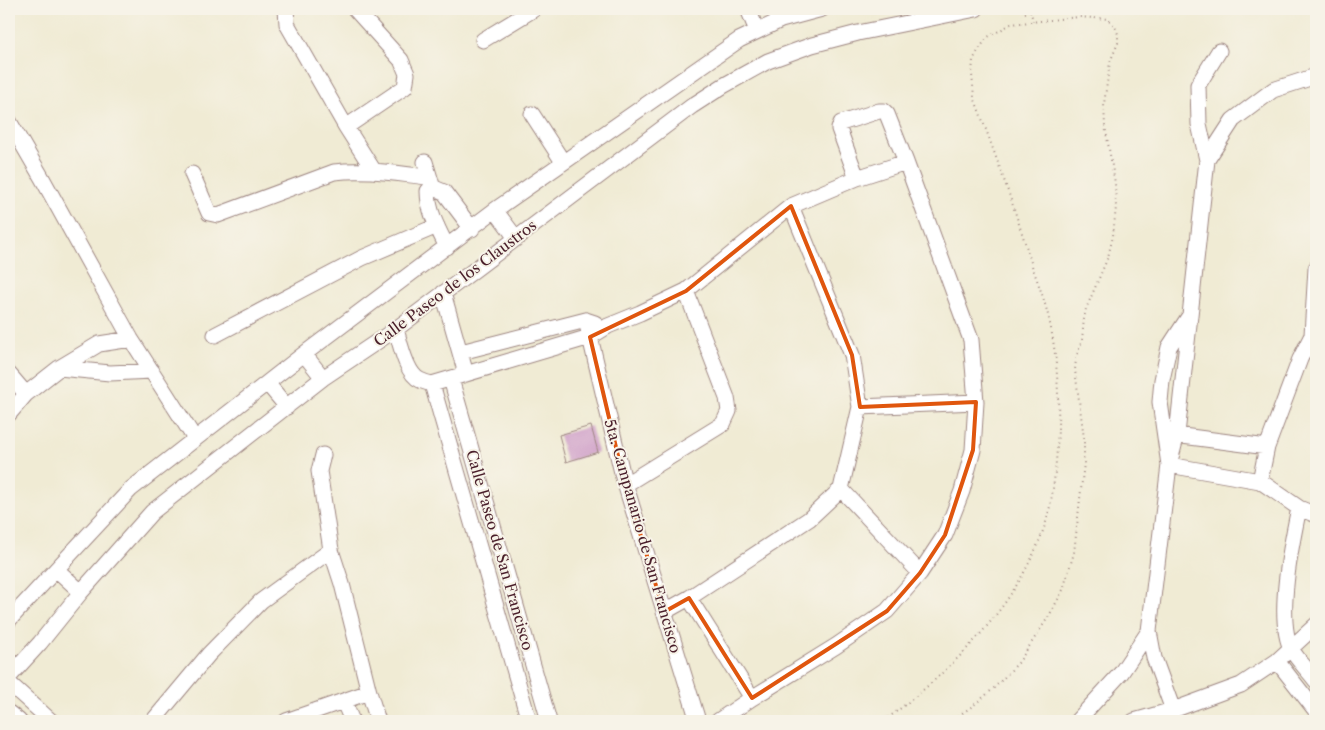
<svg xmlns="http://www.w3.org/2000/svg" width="1325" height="730" font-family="'Libre Caslon Text',serif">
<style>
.building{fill:#cf9fc8}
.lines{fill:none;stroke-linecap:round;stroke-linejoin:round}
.minor-casing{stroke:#9d8580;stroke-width:17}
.path{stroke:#9d8580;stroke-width:2;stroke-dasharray:1 4;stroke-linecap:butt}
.minor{stroke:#fff;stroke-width:15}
.marked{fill:none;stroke:#e0560e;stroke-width:4;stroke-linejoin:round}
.labels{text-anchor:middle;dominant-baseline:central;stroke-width:4;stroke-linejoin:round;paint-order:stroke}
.street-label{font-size:15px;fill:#4a1f2b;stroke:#f7f3e8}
</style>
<rect width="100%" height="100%" fill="#f7f3e8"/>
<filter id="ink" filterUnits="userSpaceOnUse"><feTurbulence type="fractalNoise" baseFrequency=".02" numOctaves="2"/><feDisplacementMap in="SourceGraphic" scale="10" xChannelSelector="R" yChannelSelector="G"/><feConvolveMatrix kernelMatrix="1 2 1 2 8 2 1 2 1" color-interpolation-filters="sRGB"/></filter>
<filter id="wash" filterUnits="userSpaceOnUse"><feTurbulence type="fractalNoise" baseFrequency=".0096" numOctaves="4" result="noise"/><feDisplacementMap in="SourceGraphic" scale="20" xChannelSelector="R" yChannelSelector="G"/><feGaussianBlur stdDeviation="1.12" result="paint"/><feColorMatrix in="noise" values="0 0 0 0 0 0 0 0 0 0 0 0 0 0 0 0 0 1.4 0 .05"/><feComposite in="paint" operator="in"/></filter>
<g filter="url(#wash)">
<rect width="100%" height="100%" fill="#f0ebd4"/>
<g id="blocks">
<path class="building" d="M591 426 598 452 566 462 559 435Z"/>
</g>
</g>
<g filter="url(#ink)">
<use href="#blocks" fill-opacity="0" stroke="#9d8580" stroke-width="1"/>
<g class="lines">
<defs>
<path id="minor" d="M286 9 287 24 346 127 374 171
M748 9 757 31
M483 40 534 9
M532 114 563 162
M9 121 42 178 131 339 195 439
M346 127 405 87 407 74 401 60 355 9
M1207 160 1233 120 1273 90 1316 76
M425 162 432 185
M192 174 209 213 218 215 334 172C366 168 398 174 429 177
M432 187 428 191C428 211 438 229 447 247
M432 187 444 192 472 229
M495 210 516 238
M443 293 466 374
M1188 318 1169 347 1162 380 1160 402 1169 465 1260 481
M586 320 623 477 698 721
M396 329C400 343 406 374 420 380 424 382 428 383 432 384L590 337 608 326 640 313 686 291 791 206 857 178 906 162
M1316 331 1312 335 1300 359 1267 447 1260 481 1299 508C1292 541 1275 620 1292 650 1298 661 1309 671 1316 681
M215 335 362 258 437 226
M1312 335 1316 268
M461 352 586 320 595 323
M304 354 323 378
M59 368 110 373 152 371
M9 374 26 394
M451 379 549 721
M267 383 287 407
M432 384 529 721
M860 407 976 402
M9 414 26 394 59 368 99 344 131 339
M1167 434 1267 447
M323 455 319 471 331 550 342 584 369 692 378 721
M626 484 723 424 729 411 727 398 686 291
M841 489 920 573
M1299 508 1316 515
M57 570 81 592
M689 598 752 698
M664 612 689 598 809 519 841 489 860 407 852 355 791 206
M9 620 131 489 304 354 495 210 739 40 781 20 822 9
M1149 631 1154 658 1173 710
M1277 661 1316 711
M9 677 40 643 81 592 152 512 323 378 396 329 692 106 723 86 768 61 812 45 858 33 976 9
M9 683 51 721
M344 702 352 721
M9 713 19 721
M153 721 209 654 261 601 331 550
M286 721 369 692
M718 721 752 698 836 646 887 611 920 573 945 535 962 491 973 450 976 402 971 340 906 162 887 114 884 111H879L841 123 839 129 857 178
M1077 721 1121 673 1149 631 1169 465 1177 434 1207 160 1199 124 1198 85 1219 51
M1134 721 1173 710 1241 685 1277 661 1316 625"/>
</defs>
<use href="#minor" class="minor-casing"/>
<path class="path" d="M1023 9 1024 13 1031 12 1033 22
M884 721C952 670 1019 606 1046 522 1054 497 1057 455 1058 428 1059 392 1057 355 1049 319 1045 302 1039 285 1033 269 1016 211 995 154 974 97L972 74 973 60 979 49 988 37 1011 24 1079 17 1108 19 1115 26 1118 34V43L1110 62 1104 104 1105 126 1115 183 1116 207 1113 236 1108 257 1086 309 1084 318 1082 340 1076 358 1075 370 1084 438V463L1074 553 1063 590 1049 616 1019 662 993 689 974 705 951 721"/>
<use href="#minor" class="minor"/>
</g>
</g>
<path class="marked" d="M791 206 852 355 860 407 976 402 973 450 945 535 920 573 887 611 752 698 689 598 664 612 623 477 590 337 686 291Z"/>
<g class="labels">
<g class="street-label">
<text transform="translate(455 283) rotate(-37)">Calle Paseo de los Claustros</text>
<text transform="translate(643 536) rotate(74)">5ta. Campanario de San Francisco</text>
<text transform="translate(500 550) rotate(74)">Calle Paseo de San Francisco</text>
</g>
</g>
<rect width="1325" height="730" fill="none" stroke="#f7f3e8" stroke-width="30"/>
</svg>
